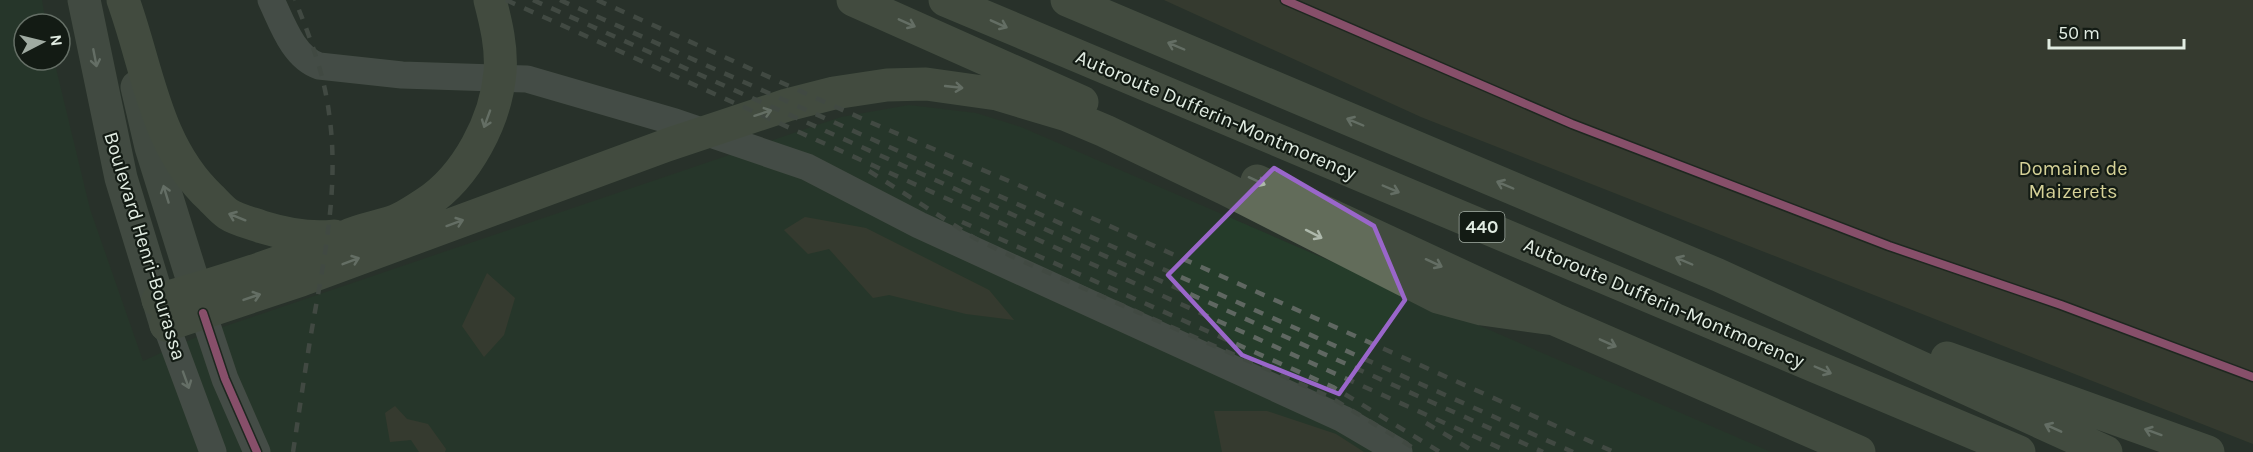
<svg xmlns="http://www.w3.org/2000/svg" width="2253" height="452" font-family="Karla,sans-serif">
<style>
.built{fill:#253c2a}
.green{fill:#464635}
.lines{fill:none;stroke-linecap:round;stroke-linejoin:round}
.minor{stroke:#676e68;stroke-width:27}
.major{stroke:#60695d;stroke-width:33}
.highway{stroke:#626c5a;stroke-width:33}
.rail{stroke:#5f6761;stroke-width:4.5;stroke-dasharray:10 10;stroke-linecap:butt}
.cycleway-casing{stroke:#131b14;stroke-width:11}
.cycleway{stroke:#fb73b8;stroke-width:8}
.oneway{stroke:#aeb9ac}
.oneway2{stroke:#adb8ad}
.oneway3{stroke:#b0bab1}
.marked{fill:none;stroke:#9a66ca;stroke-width:4.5;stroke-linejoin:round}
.labels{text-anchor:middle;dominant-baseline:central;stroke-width:4.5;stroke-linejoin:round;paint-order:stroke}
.shield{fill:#131b14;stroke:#a3ada4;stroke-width:1.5}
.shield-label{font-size:18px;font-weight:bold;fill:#e1ece2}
.street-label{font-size:20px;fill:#e1ece2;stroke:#131b14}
.park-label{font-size:20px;fill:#d5d197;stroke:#131b14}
</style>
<rect width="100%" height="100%" fill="#28322a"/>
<path class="built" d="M0 0H42L46 24H24V60H54L90 209 143 361 208 332 841 117 909 105 976 113 1021 127 1771 452H0Z"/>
<path class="green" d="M1164 0H2253V444L1421 117Z
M805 217 866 228 989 290 1014 320 966 314 889 295 873 298 829 249 808 254 784 230Z
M487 273 515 298 504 335 484 357 462 326Z
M395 406 407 419 428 424 446 449 445 452H419L411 440 390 442 385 413Z
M1214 411H1267L1336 434 1364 452H1222Z"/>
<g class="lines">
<path class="minor" d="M271 0C282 23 293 57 319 66L402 75 527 79 675 122 807 167 919 225 1343 419 1399 452
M203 313 225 379 257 452
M166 325 213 452"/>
<path class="major" d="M84 0 121 178 166 325
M137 87 151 147 203 313"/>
<path class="highway" d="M123 0C148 69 155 146 211 198 216 203 222 210 228 214 237 220 251 223 262 227 285 234 310 239 334 236
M853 0 1082 102
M945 0 2019 452
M1067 0 1718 275 2106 452
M1257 181 1554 319 1859 452
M158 300C222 282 286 262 347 236 362 229 379 227 395 221 405 217 417 209 426 203 467 176 496 120 500 72 502 48 496 23 490 0
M166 325 301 280 667 145 787 105 834 93 887 85 926 84 997 94 1067 115 1105 131 1224 188 1438 297 1482 309 1554 319
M1947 358 2208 452"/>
<path class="rail" d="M506 0 1509 452
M533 0 1543 452
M560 0 1573 452
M597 0 865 120 1016 184 1614 452
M869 171 976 239 1015 258 1330 397 1420 452
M962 222 1333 387 1440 452
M1426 423 1475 452
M293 452C300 407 306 362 314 317 326 250 339 182 329 113 324 74 310 37 295 0"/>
<defs>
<path id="cycleway" d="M1285 0 1572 124 1889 246 2061 305 2253 377
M203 313 225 379 257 452"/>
</defs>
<use href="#cycleway" class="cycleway-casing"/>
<use href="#cycleway" class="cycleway"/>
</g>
<defs><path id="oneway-shaft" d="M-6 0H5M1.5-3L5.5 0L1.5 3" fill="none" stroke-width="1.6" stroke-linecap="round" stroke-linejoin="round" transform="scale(1.5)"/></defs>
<g class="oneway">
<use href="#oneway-shaft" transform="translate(907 23) rotate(24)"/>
<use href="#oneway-shaft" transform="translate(999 24) rotate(24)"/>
<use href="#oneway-shaft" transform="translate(1176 46) rotate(-157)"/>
<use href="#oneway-shaft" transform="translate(954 87) rotate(6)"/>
<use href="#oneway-shaft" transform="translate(763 113) rotate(-18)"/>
<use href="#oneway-shaft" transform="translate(487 119) rotate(110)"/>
<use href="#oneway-shaft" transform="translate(1355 122) rotate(-157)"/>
<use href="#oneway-shaft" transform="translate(1257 181) rotate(25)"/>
<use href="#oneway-shaft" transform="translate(1505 185) rotate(-157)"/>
<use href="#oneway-shaft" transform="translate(1391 189) rotate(23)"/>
<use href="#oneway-shaft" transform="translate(237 217) rotate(-158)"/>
<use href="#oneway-shaft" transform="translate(455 223) rotate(-20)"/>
<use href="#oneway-shaft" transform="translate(1314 234) rotate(27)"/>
<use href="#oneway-shaft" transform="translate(351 261) rotate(-21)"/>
<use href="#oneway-shaft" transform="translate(1684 261) rotate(-157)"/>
<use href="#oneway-shaft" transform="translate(1434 263) rotate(25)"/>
<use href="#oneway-shaft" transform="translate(252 297) rotate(-19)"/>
<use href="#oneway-shaft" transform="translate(1608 343) rotate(24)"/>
<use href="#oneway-shaft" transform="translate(1823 370) rotate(23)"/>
<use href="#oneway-shaft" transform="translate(2053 428) rotate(-156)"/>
<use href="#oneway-shaft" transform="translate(2153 432) rotate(-160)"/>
</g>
<g class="oneway2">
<use href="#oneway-shaft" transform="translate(95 58) rotate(79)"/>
<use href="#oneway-shaft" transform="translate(166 194) rotate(-107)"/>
</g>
<use class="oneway3" href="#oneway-shaft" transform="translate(186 380) rotate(70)"/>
<path d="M0 0H2253V452H0ZM1274 168 1374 226 1405 300 1339 394 1242 355 1168 275Z" fill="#28322a" fill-opacity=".55" fill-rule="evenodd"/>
<path class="marked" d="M1274 168 1374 226 1405 300 1339 394 1242 355 1168 275Z"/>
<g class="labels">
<rect class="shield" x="1459.5" y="212" width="45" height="30" rx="4.5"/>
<g class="shield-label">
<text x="1482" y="227">440</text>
</g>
<g class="street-label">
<text transform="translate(1216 115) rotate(23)">Autoroute Dufferin-Montmorency</text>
<text transform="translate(145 246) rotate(73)">Boulevard Henri-Bourassa</text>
<text transform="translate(1664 303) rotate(23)">Autoroute Dufferin-Montmorency</text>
</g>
<g class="park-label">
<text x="2073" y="168">Domaine de<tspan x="2073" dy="23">Maizerets</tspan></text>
</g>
</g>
<g transform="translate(42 42) rotate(83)"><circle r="28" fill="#131b14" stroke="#656f66" stroke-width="1.5"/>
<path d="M0-4.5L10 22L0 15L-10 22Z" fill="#a0aba2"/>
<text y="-9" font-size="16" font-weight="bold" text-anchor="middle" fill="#e1ece2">N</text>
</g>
<path d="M2049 39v9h135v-9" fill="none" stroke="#e1ece2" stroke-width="3"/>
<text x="2058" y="39" font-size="18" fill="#e1ece2" stroke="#131b14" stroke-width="4.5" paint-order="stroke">50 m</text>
</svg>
